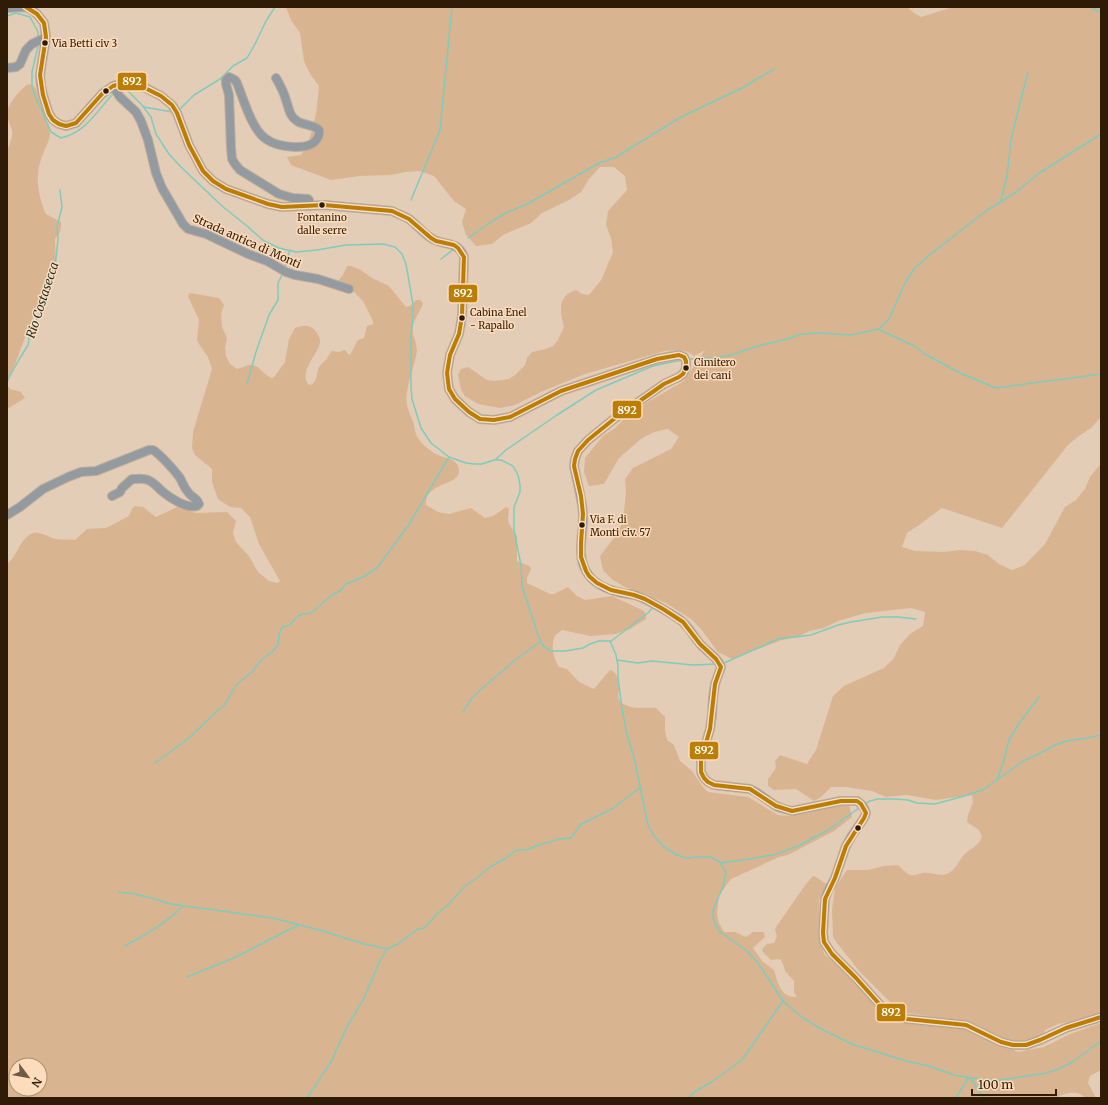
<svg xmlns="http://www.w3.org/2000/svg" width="1108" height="1105" font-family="Merriweather,serif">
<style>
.green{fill:#d9b490;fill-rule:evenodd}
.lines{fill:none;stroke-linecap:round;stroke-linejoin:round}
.stream{stroke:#7dccbd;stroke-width:1.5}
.minor-casing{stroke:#c0ad9a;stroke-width:10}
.minor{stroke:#939ba1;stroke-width:8}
.bus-1-casing{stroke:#fddcbc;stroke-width:7}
.bus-1{stroke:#bb7d02;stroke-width:4}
.bus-dot{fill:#301c06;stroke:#fddcbc;stroke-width:1.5}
.labels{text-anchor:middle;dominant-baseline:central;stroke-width:3;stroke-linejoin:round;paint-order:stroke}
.bus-label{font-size:10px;fill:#301c06;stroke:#fddcbc;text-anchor:start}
.street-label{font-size:11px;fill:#301c06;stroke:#fddcbc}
.water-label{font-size:12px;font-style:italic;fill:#142f2c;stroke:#fddcbc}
.line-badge{stroke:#fddcbc;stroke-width:1.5}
.badge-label{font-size:11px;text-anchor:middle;font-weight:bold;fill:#fff}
</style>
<rect width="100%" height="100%" fill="#e4cdb6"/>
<path class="green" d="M286 7H907L914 13 921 17 953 7H1101V417L1091 428 1079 436 1068 445 1002 528 942 508 919 525 907 533 902 547 915 551 944 552 959 550 975 551 988 555 999 564 1012 570 1025 565 1045 544 1065 507 1076 500 1085 489 1090 477 1099 466H1101V1015L1080 1020 1058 1024 1045 1030 1042 1037 1028 1042H1021L1005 1039 964 1021 908 1013 898 1009 888 1000 860 972 837 943 833 937 832 909 835 888 847 870H868L884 866 898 865C901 868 906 873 910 875 915 876 917 874 922 873 932 871 939 878 949 873 956 869 958 862 963 856 970 848 977 848 982 837L979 830 967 822 968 815 973 802 972 795 936 800 907 795 886 797 872 791 846 787H831L821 797 814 801 796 789 774 790 768 786V779L776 768 775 761 780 755 807 764 816 750 833 696 844 686 884 668 894 658 900 645 910 634 923 626 925 612 911 608 866 613 838 621 824 628 810 631 797 637 782 640 732 659 718 652 701 629 691 619 666 603 625 587 613 580 603 570 600 556 617 534 623 521 626 492 625 479 633 468 671 449 679 437 668 429 654 432 641 439 619 458 604 484 589 486 584 472 585 458 603 436 615 428 625 418 648 402 684 381 705 350 694 356 688 352 680 350 665 351 585 374 543 391 515 405 500 408 478 404 465 396 461 390 458 375 461 369 468 367 487 380 494 381 509 379 515 375 525 365 527 358 532 352 546 349 553 346 558 340 564 327C560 311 557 296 576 290L582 294 589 295 602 279 607 266 613 253 611 238 606 225 608 211 627 190 625 176 614 167H600L589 179 581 192 569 200 542 213 531 223 503 235 492 244 476 246 466 235 462 222 466 209 454 201 434 176 420 171 405 172 391 175 360 176 331 180 291 165 287 157 301 155 309 141 316 114 319 86 310 74 304 61 300 33 291 20Z
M28 84 32 85 35 87C38 94 50 127 50 134 49 144 42 153 40 163 35 178 39 200 46 214L61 222V227L60 232 55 239 56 264 54 273 36 309 7 385 10 389 21 392 25 398 7 409V151C10 144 13 137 12 130 10 125 8 120 7 115 6 105 21 89 28 84Z
M347 266H351L359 269 372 278 389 286 406 307 410 306 416 300H420L423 303C421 311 415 317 413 325 411 334 417 342 417 351 415 366 404 390 407 405 408 410 411 416 413 422 415 426 414 430 416 434 418 441 428 449 434 453 443 459 459 457 459 471 460 486 424 482 426 505L438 512 449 514 471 508 485 518 493 516 506 507 509 509 508 520 509 524 517 536V561L529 566 531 569 527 578V583L550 594H554L568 587 577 596 585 600 612 596 644 611 646 615V619L630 629 616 634 590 636 562 630C560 632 556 634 555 636 550 646 554 659 559 667L567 669 579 682 594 689 610 670C614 671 615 673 617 676 625 689 608 700 631 707 638 709 648 707 656 708L665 717V731L667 740 674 745 680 761 692 771 702 786 708 792 748 797 778 815 790 816 843 804 849 805 852 817 834 831 788 855 779 857 731 879 719 895 718 904 717 914 719 923 724 932H735L746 937 753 932H764L765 937 753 948 763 962 774 970C778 982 780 998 797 997L794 992V981L785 971 783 964 781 960 778 959 771 960 763 952 762 949 767 944 774 943 777 936 775 930 776 927 806 884 813 876C818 877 822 882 827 884L822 893 819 900V928L820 943 825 955 854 981 887 1013 963 1027 988 1039 1018 1052 1044 1047 1070 1034 1101 1023V1070L1090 1076 1088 1083 1096 1098H1085C1079 1089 1063 1093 1056 1098H7V564C15 558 17 549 23 541 35 526 42 535 56 539 62 540 69 539 75 540L87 529 106 528 129 516 132 509 135 506 143 507 156 517 177 507 196 513 227 512 236 521 233 533 236 542 249 556 258 572 269 581 277 583 280 581 259 544 250 517 241 508 230 507 218 499 212 482V469L195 455 192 448 193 432 212 369 208 357 199 344 197 340 199 320 188 296 190 293 219 298 224 305 221 314 222 327 227 338 225 348 226 356 230 364 237 369C242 368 249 364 253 365 259 366 264 375 272 378L275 376 285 362 289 339 295 328C299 327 304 325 308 326 314 327 321 336 320 343 317 356 299 371 308 384L311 385C318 381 316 374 319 367 321 364 324 362 326 360 328 357 329 354 332 351L339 352 345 350 347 353 350 355 358 340 364 338 367 326 371 325 373 324V321L363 301 355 293 336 283 343 275ZM16 1065H40V1089H16Z"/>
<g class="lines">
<path class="stream" d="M1091 7 1101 13
M7 16 16 13 30 17 38 32V38
M38 46 32 72V87L36 98 51 132 61 138C86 132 96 112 112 95L115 93
M120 91 127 90 142 105 151 117 156 134 169 154 180 166 222 206 247 226 264 241 279 248 296 252 317 250 346 245 383 244 395 247 402 254 406 264 413 304V320L411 334V387L412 399 421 428 431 443 449 457 466 463 475 464H482L494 460H501L513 466 518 475 520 485V492L514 507V530L521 565 522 586 538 635 543 646 551 651H565L583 648 590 644 599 641H610L616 655 618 666V678L622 709 627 735 634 757 648 825 654 836 664 847 677 855 687 858 699 857H711L720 862 726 873 723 887 713 910V919L719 931 747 951 758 963 783 1001 799 1015 821 1029 852 1044 906 1061 929 1066 954 1075 978 1079 1000 1080 1046 1073 1059 1069 1074 1061 1101 1041
M144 107 172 112
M179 110 194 95 220 79 233 66 247 58 255 44 266 21 275 7
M411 200 440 130 452 7
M1001 201 1007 176 1011 140 1019 107 1028 72
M468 238 491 222 504 214 529 203 599 163 616 157 681 117 742 88 774 69
M441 259 454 249
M285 267 290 250
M880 330 914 346 925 354 960 373 996 388 1101 374
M689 359 714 358 731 355 758 346 787 339 802 334 818 333 851 335 879 329 889 319 905 283 914 269 927 257 986 211 1015 193 1038 174 1101 134
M7 381 20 358 28 345 30 332 39 316 41 305 49 289 55 268 58 239 57 227 62 207 60 190
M247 384 256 352 269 315 278 300V283L283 273
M495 460 506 450 557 415 596 390 653 366 682 360
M610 642 648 613 653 607
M617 660 638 663 652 661 693 665 717 664
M722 664 778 639 811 635 838 625 851 622 882 617H898L916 619
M463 712 472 698 487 684 514 661 537 644 541 641
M155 763 189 738 218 710 224 706 236 685 254 670 259 662 272 652 278 645 279 635 282 627 290 625 295 619 302 614 311 613 332 595 340 591 346 584 363 577 377 568 408 526 449 457
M997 780 1004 760 1009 740 1020 722 1039 697
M866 803 870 801 878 799H895L908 800 917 803 935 804 968 795 984 789 1025 760 1039 754 1055 745 1066 741 1087 738 1101 735
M720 863 750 859 777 854 800 845 828 830 859 808
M119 892 135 894 151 898 171 904 273 918 323 931 364 944 387 949
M125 946C146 934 165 924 183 906
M187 977 234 958 298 925
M970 1078 984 1098
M307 1098 331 1062 347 1027 364 998 379 963 387 949 398 944 418 929 424 928 439 912 448 905 465 886 478 877 490 867 506 858 517 850H526L536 846 559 839 571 838 581 824 612 809 641 787
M688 1098 693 1093 713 1081 742 1060 783 1001
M956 1098 968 1078"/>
<defs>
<path id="minor" d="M26 7 32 10 37 14 44 23 46 37 40 75 41 85 43 95 49 114 53 120 59 124 66 126 76 123 102 94 113 86 126 82 131 81 136 83 161 96 172 105 177 113 189 145 203 171 213 181 226 189 268 204 282 207 324 205 392 211C398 214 404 216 409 219 417 225 423 233 431 238 444 247 457 239 464 257L462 316 459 334 450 355 447 373 449 389 455 399 469 412 480 419 494 420 510 417 561 391 657 359 679 355 684 357 686 361V368L683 374 679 377 664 384 614 419 588 440 578 451 575 459 574 466C577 482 582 498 583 514 584 532 576 554 586 571 593 584 608 590 622 593 626 594 630 594 634 595 646 598 668 612 679 619 690 626 694 639 703 647 710 654 718 658 721 667L715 684 713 698 712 715 710 729 701 760V772L704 778 708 782 714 785 750 789 756 792 776 806 781 808 792 811 841 801H857L861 804 864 808 866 813 864 818 851 837 846 846 835 878 828 891 825 899 823 933 824 942 832 954 856 978 882 1007 897 1016 907 1019 966 1025 1001 1042 1013 1045H1026L1040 1040 1066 1028 1101 1017
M7 8 25 7
M7 68 16 67 20 64 26 50 32 44 46 37
M276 78C280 85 284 92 286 100 289 108 289 116 297 121 302 125 316 125 319 130 320 133 319 136 317 139 309 152 277 147 266 139 252 130 243 98 237 83L235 80 229 77 226 80V84L229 95 231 148 232 159 235 164 240 170 279 194 293 198 308 199 309 200 310 206
M113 86 120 97 136 112 141 121 148 140 156 173 162 188 183 224 188 229 206 234 248 254 267 261 286 272 295 275 318 279 349 289
M7 515 20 507 43 489 68 477 81 472 96 471 149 450H153C160 454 175 471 180 478 183 483 184 488 188 492 191 497 197 498 199 504L197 506C187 509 170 498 163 492 158 488 154 482 148 480 144 478 137 479 132 479L122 488 120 492 112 496"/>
</defs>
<use href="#minor" class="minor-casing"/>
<use href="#minor" class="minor"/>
<defs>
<path id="bus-1" d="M26 7 37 14 44 23 46 37 40 75 43 95 49 114 53 120 59 124 66 126 76 123 102 94 113 86 131 81 161 96 172 105 177 113 189 145 203 171 213 181 226 189 268 204 282 207 324 205 392 211 409 219 431 238 436 241 454 245 458 248 464 257 462 316 459 334 450 355 447 373 449 389 455 399 469 412 480 419 494 420 510 417 561 391 657 359 679 355 684 357 686 361V368L683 374 679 377 664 384 614 419 588 440 578 451 575 459 574 466 581 496 583 514 581 543V557L586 571 589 576 597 583 611 590 634 595 645 599 663 609 683 622 700 644 716 659 721 667 715 684 710 729 701 760V772L704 778 708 782 714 785 750 789 776 806 792 811 841 801H857L861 804 866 813 864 818 846 846 835 878 825 899 823 933 824 942 832 954 856 978 882 1007 897 1016 907 1019 966 1025 1001 1042 1013 1045H1026L1040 1040 1066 1028 1101 1017"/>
</defs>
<use href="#bus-1" class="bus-1-casing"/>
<use href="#bus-1" class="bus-1"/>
</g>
<g class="bus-dot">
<circle cx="45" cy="43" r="3.5"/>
<circle cx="106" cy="91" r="3.5"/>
<circle cx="322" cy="205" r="3.5"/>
<circle cx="462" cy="318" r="3.5"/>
<circle cx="686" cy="368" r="3.5"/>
<circle cx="582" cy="525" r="3.5"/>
<circle cx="858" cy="828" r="3.5"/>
</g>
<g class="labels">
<g class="bus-label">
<text x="52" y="43">Via Betti civ 3</text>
<text x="322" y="217" text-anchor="middle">Fontanino<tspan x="322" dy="13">dalle serre</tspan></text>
<text x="470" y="312">Cabina Enel<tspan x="470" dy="13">- Rapallo</tspan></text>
<text x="694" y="362">Cimitero<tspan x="694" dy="13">dei cani</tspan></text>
<text x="590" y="519">Via F. di<tspan x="590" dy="13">Monti civ. 57</tspan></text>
</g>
<g class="street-label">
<text transform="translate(247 241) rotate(24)">Strada antica di Monti</text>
</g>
<g class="water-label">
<text transform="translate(42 300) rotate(-72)">Rio Costasecca</text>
</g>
</g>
<g class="line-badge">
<rect x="117" y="72" width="30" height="19" rx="4" fill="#bb7d02"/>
<rect x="448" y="284" width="30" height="19" rx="4" fill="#bb7d02"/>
<rect x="612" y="400" width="30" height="19" rx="4" fill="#bb7d02"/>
<rect x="689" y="741" width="30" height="19" rx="4" fill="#bb7d02"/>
<rect x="876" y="1003" width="30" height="19" rx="4" fill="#bb7d02"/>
</g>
<g class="badge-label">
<text x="132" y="85">892</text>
<text x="463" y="297">892</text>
<text x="627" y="414">892</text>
<text x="704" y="754">892</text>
<text x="891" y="1016">892</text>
</g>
<rect width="1108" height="1105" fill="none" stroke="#301c06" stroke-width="16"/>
<g transform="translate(28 1077) rotate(122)"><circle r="19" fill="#fddcbc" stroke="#ab8f73"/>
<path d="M0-3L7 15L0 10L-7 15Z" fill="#6f5a44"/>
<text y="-6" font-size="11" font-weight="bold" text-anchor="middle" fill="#301c06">N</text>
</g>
<path d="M972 1089v6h84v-6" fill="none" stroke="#301c06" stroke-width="2"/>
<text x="978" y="1089" font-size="12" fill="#301c06" stroke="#fddcbc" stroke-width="3" paint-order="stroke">100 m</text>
</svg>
